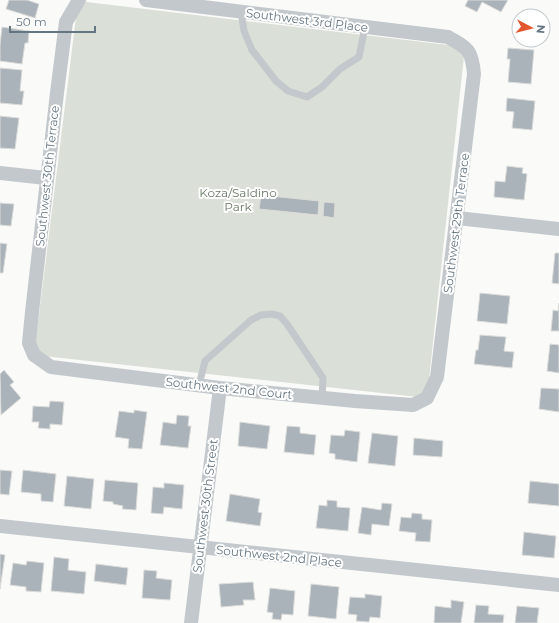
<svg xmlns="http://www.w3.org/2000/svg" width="559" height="623" font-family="Montserrat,sans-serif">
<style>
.green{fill:#dadfd7}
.building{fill:#aab3b9;stroke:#dcdcda}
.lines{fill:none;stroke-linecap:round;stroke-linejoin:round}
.service{stroke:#c3c8cc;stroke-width:7}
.minor{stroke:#c3c8cc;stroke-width:14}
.labels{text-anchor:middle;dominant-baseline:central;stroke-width:4;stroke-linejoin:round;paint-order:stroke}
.street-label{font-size:12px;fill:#657683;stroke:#fff}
.park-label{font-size:12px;fill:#687a64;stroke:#fff}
</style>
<rect width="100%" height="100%" fill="#fafaf8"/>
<path class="green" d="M78 1 465 47 427 398 34 355Z"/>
<path class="building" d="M9 0H27L39 4 35 18 6 9Z
M468 0H508L501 12 482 2 477 12 465 6Z
M2 27 29 31 28 43H25L22 64 0 61V45Z
M508 48 534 50 531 84 508 82 510 59H507Z
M0 68 22 70 20 91H24L22 105 0 103Z
M507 98 535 101 532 130 512 128 514 112 506 111Z
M0 116 19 118 15 149 0 148Z
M507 166 523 168 522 173 527 174 524 200 494 197 495 181 505 182Z
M261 195 319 201 318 215 259 209Z
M324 202 335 203 334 218 323 216Z
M0 203 14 204 11 226 0 225Z
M0 243 7 244 3 273H0Z
M555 253H559V284L552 283Z
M480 293 510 296 507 324 477 321Z
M559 303V331H551L553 310 558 311Z
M480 335 506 337 504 351 514 352 512 368 474 364 476 350H478Z
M550 344 559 345V373L547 371Z
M4 370 14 382 10 385 21 398 1 415 0 374Z
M541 388 559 389V412L539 409Z
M50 401 64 402 62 425 50 424V429L38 428 39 422H32L33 406 49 407Z
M134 410 147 412 142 449 128 448 129 439 115 437 119 411 134 413Z
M177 415 189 416 188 426H191L188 448 160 445 163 422 176 424Z
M240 422 270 426 267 449 238 446Z
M287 426 300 427V433L316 435 314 455 284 452Z
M345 430 360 432 357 462 335 459V454L329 453 331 435 344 436Z
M372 433 398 436 395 466 368 463Z
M414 438 443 441 442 457 413 455Z
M0 470 12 471 9 495 0 494Z
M23 470 56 474 53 502 41 501V494L21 492Z
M67 476 94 479 91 509 64 506Z
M105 480 138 483 136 510 122 509 123 506 113 504V502L103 501Z
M530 481 559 484V506L528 503Z
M164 483 184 485 182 509 164 507 163 514 151 513 153 487 164 488Z
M230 494 260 499 258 512 262 513 260 526 226 521Z
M327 500 337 501V507L350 508 348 531 316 528 319 505 327 506Z
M382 503 392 504 389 526 372 524 371 535 358 533 362 507 381 510Z
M412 513 422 514V519L432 520 430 542 415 541 416 533 399 531 401 517 411 518Z
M524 532 556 536 554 558 522 555Z
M0 554 5 555 0 589Z
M54 557 69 559 68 570 86 572 84 594 51 591Z
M27 561 44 563 41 592 26 591V587L10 585 13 563 26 565Z
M96 564 128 568 126 585 94 581Z
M144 570 157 571 156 578 172 580 170 600 142 598Z
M253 582 255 600H243L244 605 221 607 219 584Z
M311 584 339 587 336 619 308 616Z
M270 588 295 591 293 615 282 614 281 620 272 619 273 613 267 612Z
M365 594 382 596 380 618 370 617 369 622 356 621 357 615 348 614 350 597 365 598Z
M451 600 464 602 461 623H434L435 606 451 608Z
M476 605 489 606 488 614 504 615 503 623H474Z
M517 606 539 608 537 623H515Z"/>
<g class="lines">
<path class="service" d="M241 11 244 31 252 50 276 81 288 91 307 97 322 87 340 69 359 57 365 27
M199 385 205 361 251 320 261 315 272 314 280 316 287 324 323 378 322 398"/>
<path class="minor" d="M79 0 66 22 57 93 32 312 29 343 34 355 51 367 220 388 355 401 413 405 427 398 437 377 474 74C472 50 468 48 448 37L146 0
M0 173 46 178
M457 218 559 229
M0 526 559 585
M191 623 220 388"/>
</g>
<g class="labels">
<g class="street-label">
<text transform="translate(307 20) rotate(7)">Southwest 3rd Place</text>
<text transform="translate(47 176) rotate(-84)">Southwest 30th Terrace</text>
<text transform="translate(456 223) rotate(-83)">Southwest 29th Terrace</text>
<text transform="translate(229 388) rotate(6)">Southwest 2nd Court</text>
<text transform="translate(205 506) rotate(-83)">Southwest 30th Street</text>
<text transform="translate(279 556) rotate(6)">Southwest 2nd Place</text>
</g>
<g class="park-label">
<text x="238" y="192">Koza/Saldino<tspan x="238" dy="14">Park</tspan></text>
</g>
</g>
<g transform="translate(531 28) rotate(97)"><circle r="19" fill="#ffffff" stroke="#c1c8cd"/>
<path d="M0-3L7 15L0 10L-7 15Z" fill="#e4572e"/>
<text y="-6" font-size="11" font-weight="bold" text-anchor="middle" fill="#657683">N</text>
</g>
<path d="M10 26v6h85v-6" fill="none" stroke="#657683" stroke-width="2"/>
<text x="16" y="26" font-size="12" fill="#657683" stroke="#ffffff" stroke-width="3" paint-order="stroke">50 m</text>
</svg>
